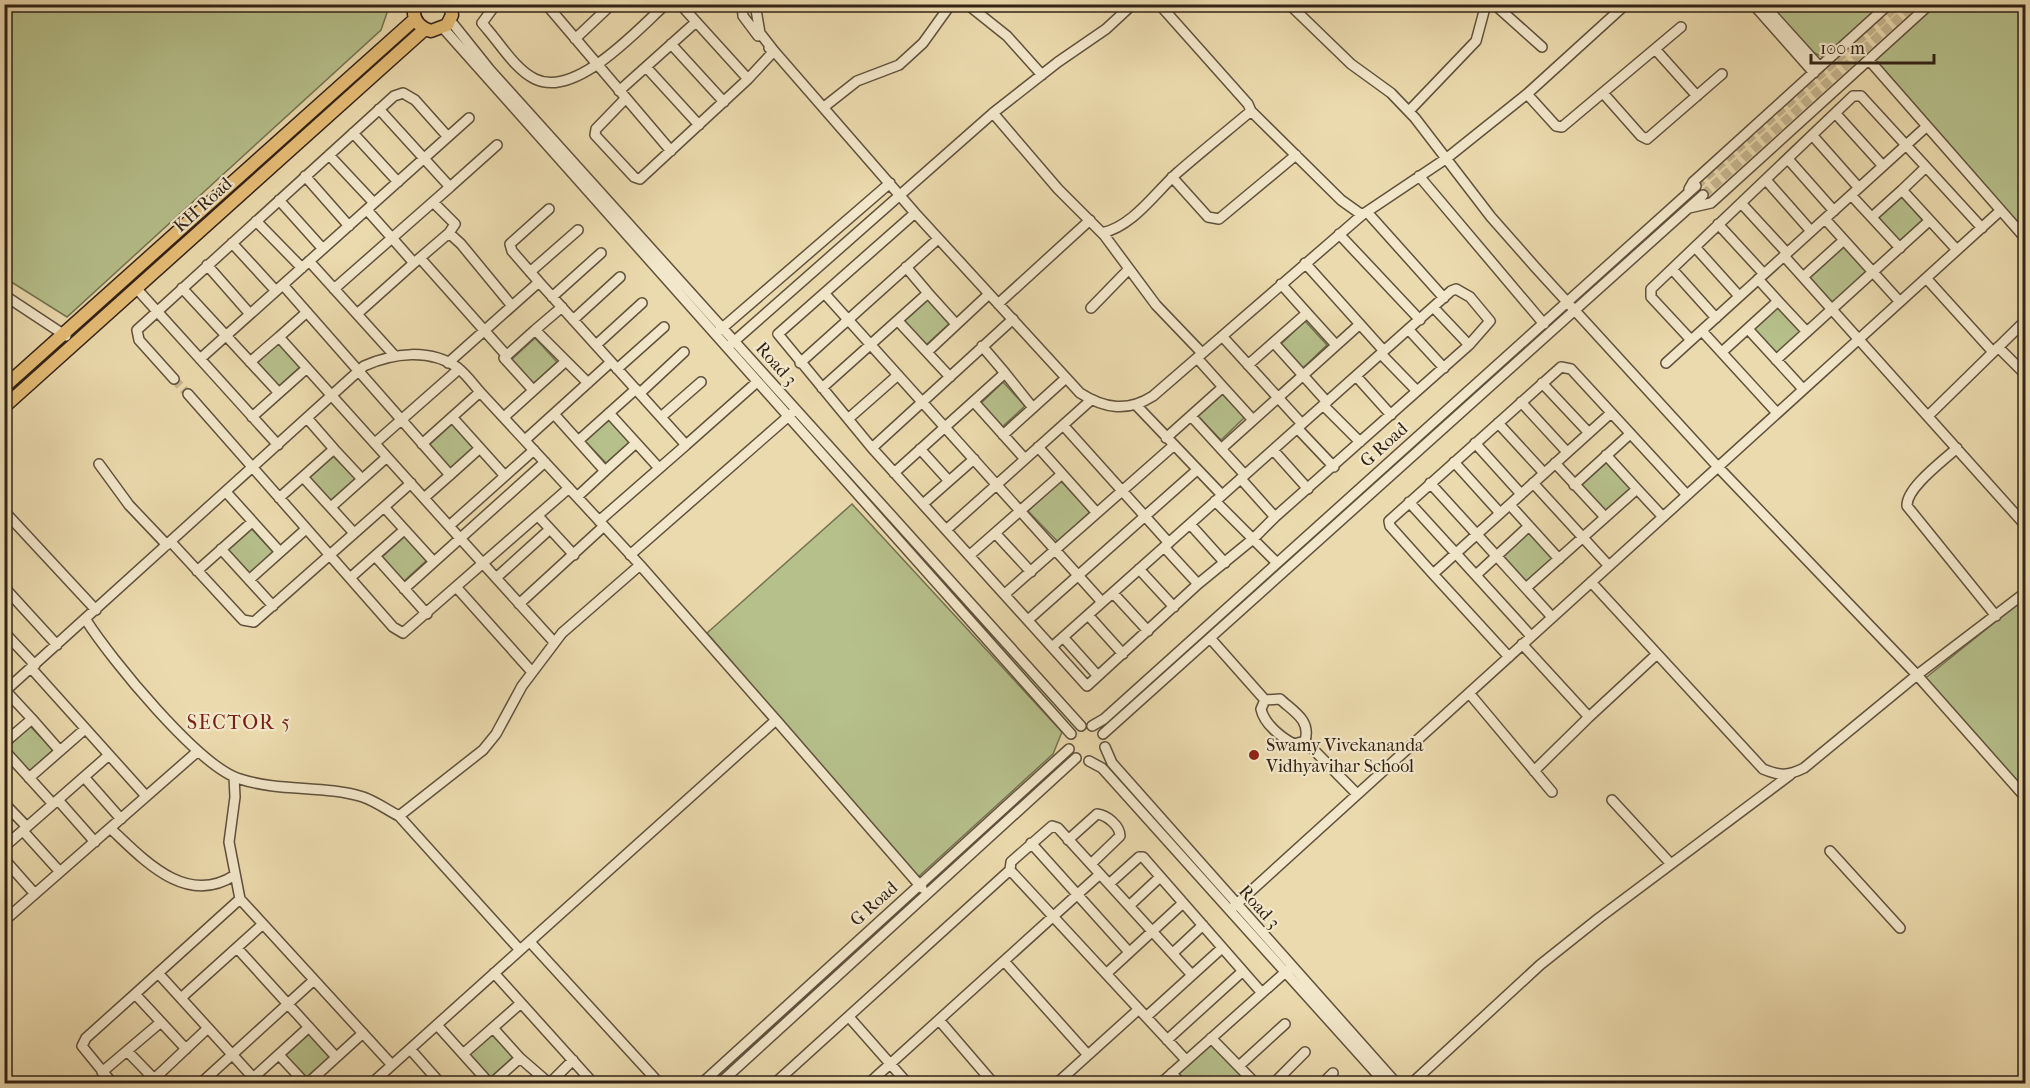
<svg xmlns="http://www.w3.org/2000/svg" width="2030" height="1088" font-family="'IM FELL French Canon',serif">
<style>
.green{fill:#b6c08b;stroke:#747252;stroke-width:1.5}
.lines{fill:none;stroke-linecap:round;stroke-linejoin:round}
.minor-tunnel{stroke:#c6b58f;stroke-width:9;stroke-dasharray:9 4.5;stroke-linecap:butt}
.minor-casing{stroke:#60513d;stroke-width:12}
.major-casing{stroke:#322318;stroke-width:15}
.minor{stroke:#f2e7ca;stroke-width:9}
.major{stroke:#e6bd76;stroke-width:12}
.poi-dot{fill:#8f2418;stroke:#f2e7ca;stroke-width:2}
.labels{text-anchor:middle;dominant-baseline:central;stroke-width:4.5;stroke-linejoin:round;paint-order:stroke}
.street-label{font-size:18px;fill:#322318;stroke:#f2e7ca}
.poi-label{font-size:18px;fill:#322318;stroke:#f2e7ca;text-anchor:start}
.neighbourhood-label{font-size:20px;letter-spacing:1.5px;fill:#7a1f14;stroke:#f2e7ca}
</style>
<rect width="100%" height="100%" fill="#ebdaad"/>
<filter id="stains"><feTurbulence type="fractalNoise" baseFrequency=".00333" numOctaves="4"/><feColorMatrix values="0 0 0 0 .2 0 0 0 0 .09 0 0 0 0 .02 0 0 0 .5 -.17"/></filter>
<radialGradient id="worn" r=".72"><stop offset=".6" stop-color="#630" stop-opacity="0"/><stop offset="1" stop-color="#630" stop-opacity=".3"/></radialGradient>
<path class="green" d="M12 5 388 4 389 7 381 30 67 317 5 278 4 27Z
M1767 5H1891L1831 60 1807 50Z
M1927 5H2025V233L1868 56Z
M1901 196 1925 223 1902 244 1877 217Z
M1843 246 1868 273 1834 304 1809 277Z
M928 299 950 323 926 345 904 321Z
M1779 306 1802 332 1776 355 1752 328Z
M1305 321 1327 345 1303 368 1281 344Z
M535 338 557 362 533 384 511 360Z
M279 341 302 365 278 387 256 364Z
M1003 382 1025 406 1001 428 979 405Z
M1222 394 1245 417 1221 440 1198 416Z
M608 418 631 442 607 464 584 440Z
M452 424 474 448 450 470 428 446Z
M333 456 356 479 332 502 309 478Z
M1608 461 1633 488 1604 514 1579 487Z
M1060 480 1090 512 1058 542 1028 511Z
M852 504 1062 732 1053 754 917 878 707 633Z
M251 528 273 552 249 574 227 550Z
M1530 531 1555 558 1527 584 1502 557Z
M405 536 427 560 403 582 381 558Z
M2025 598V800L1918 684Z
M30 726 53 750 29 772 7 748Z
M308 1033 330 1057 306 1079 284 1056Z
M491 1033 513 1057 489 1079 467 1055Z
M1211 1042 1249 1083 1171 1084 1169 1082Z"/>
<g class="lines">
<path class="minor-tunnel" d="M1696 186 1899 4
M1703 195 1914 4
M174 379 188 394"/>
<defs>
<path id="minor" d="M496 4 482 23 487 29C501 45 516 70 535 79 576 99 638 29 666 4
M546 4 671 151
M680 4 748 79
M742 4 743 16 758 36
M755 4 760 33 774 51 915 213 1080 393C1105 409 1128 412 1153 396L1362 215 1447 158 1527 94 1626 4
M967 4 1007 36 1042 75
M1289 4 1351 64 1391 93 1415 118 1491 217 1536 268 1718 467 1917 675 2026 798
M1494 4 1542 47
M1753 4 1814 73
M1763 4 1820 67
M450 20 490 70 1081 726
M443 28 1071 734
M575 39 612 4
M671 44 724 102
M1655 49 1697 96
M1869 60 2026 239
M646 67 699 125
M619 91 696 22
M1603 93 1641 136 1647 139 1722 74
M1527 94 1556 126 1562 127 1681 27
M626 98 596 129 595 135 634 177 640 179 748 79 774 51 769 48
M824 107 857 81 899 65 923 43 951 4
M1251 111 1341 200 1362 215
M1409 111 1476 41 1486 4
M993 113 1058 189 1104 235 1156 305 1202 353
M1836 114 1883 166
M353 133 398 182
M1813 136 1859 188
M329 155 374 203
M1788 159 1834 211
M1926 167 1902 190 1957 250
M305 176 349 226
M1419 176 1544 324
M1172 177 1208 217 1219 219 1296 155
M1766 180 1811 231
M450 187 497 145
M1689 189 1693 182 1889 4
M1851 195 1900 248
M279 200 323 249
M433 202 455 224 449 233
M1741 203 1787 253
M1689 208 1711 203 1930 4
M367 210 392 238 450 187 379 109
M1367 212 1444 298
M915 213 778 334 872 448 1087 686 1198 584 1253 539 1275 517 1469 345 1490 321 1470 297 1456 289 1451 291 1052 647
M1872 217 1902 190
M1825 219 1900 302
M256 221 302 268
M1718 224 1764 274
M1102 233C1133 226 1154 194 1177 173 1201 152 1226 132 1251 111L1248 104 1159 4
M1339 234 1420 320
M232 243 276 291
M1695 247 1739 296
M1784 256 2026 526
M420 258 507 356
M309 261 394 355
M414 263 449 233 461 244 512 306
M1305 263 1384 351
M207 265 250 314
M1672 269 1716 318
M530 272 578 230
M1803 277 1844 240
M1926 278 1993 352
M539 282 686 445 599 521
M283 285 450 475 480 448
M136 288 278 445
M182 288 279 393
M334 289 392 238 414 263 357 314
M928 293 956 324
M825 294 1102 602
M4 295 66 336
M552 297 601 253
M1778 301 1807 332
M998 304 1090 220
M1091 308 1128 270
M1434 308 1469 345
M307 312 279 337 449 526 534 450
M1307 313 1336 345
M573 320 620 277
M898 321 950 377
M1748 329 1803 389
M535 330 562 307
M720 330 890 183
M1409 330 1444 368
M1702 331 1777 413
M1222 336 1302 424
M1691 340 1651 297V289L1853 96H1861L1982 228
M1274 343 1327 402
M596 345 642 303
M730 345 993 113 1058 62 1106 29 1133 4
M1998 347 2026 375
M927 352 989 294
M1722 352 1778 301 1758 279
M1381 354 1417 391
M200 359 469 118
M1776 360 1929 221
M250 362 279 337
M448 363 539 282 512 251 510 244 549 209
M800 363 938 239
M1666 363 1926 127
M1248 365 1307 313 1281 284
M617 369 664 327
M1005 373 1033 408
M1356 376 1391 415
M174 379 139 340 137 330 394 96 403 93 415 100 448 137
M1542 383 1589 433
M1223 387 1253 420
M822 388 928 293 906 267
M533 390 504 358 535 330 588 383
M640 393 684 352
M188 394 393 627 403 633 569 488
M974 402 1025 459
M1521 402 1567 452
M1136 405 1222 495
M1324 406 1360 442
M609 413 659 468
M554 414 605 471 577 497
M1191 416 1245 475
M1928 416 2026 320
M252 417 307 368
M452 417 505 476
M504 417 566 361
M661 417 701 382
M848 419 898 375
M1498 423 1544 473
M1063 425 1169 543
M1298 429 1334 467
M1003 435 1066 378
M1166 438 1223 387 1197 358
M525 440 611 362
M578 441 636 389
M375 443 459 369
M1475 443 1521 494
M422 444 480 392
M686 445 757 382
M1038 447 1097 513
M872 448 1013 319
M1957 448C1943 461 1906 488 1907 506L1996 616
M334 449 362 479
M920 449 949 481
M1221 449 1360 324
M1274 451 1308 489
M1606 455 1637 489
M1454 462 1500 513
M1555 463 1605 517
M99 464 129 505 167 545
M605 471 636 443
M894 473 1005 373 982 346
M303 477 354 533
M1241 479 1275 517
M411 483 384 507 434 562
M1430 483 1552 617
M1533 483 1609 566
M1574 485 1630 434
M226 492 280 552
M279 498 334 449 307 418
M424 498 450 475
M1215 501 1277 563
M1409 502 1531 636
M923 504 974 459
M331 507 387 457
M4 511 96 610
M539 517 574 555
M1190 524 1225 563
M449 526 554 642
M1529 526 1559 559
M946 530 1091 400
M995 533 1031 572
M171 542 243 620 254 622 384 507
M1164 547 1198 584
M221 549 273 606
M630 555 791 414
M970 555 1062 474
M375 556 427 614
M1139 569 1174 607
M197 571 252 522
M1433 574 1390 526 1389 521 1561 367 1571 369 1687 495
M1476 575 1529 526 1510 505
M350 578 404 530
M496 578 550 529
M249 580 306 529
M1591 582 1763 769C1780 776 1788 776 1804 768L1917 675 2026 592
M4 587 57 645
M457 588 532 672
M1526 588 1637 489 1663 517
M404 589 545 462
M1113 593 1148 631
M1005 594 1173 446
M519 604 604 526
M1088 615 1123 654
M86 620C110 658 199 767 240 779 280 792 324 785 363 797 377 802 387 810 399 816L520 950
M1028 620 1197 470
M4 632 35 665
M1063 637 1097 675
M1210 638 1265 700 1280 699C1294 712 1311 720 1305 741L1357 794
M1522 644 1589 717 1657 654
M1509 657 1433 574 1611 413
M31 668 146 796
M4 692 364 366C393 353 430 348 458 368 466 374 473 384 480 392L640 565 776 720 371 1084
M1469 693 1552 792
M1265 700 1261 709C1264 724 1282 738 1294 744L1305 741
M32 719 60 751
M776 720 922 888
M1092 726 1104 719 1696 186
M1103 734 1703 195
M4 743 32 719 6 691
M1105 747 1112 763 1397 1084
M4 750 53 804
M1089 761 1102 768 1386 1084
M1534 771 1589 717
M84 777 121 819
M234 777 235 797 229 842 240 899
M29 778 85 729
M58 800 95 842
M1612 800 1671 864
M4 803 27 827
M399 816 483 750 496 734 522 686 562 633 640 565
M110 828C144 860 186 907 235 875
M23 831 60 872
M1068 840 1097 814C1107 815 1120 826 1120 836L1091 864
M1031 843 1129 952
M4 847 109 755
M1830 851 1900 928
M4 859 35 894
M1010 870 1186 1060
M1109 884 1139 857H1143L1262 993
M1129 906 1160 877
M1230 910 2000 211
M4 921 198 751
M263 924 392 1065
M530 942 660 1084
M237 948 336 1057
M1173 953 1203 925
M1004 961 1088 1055
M158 973 259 1084
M494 973 594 1084
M1106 974 1183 903
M135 994 240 899 263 924 181 998
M849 1017 908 1084
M1146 1017 1222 948
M939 1020 994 1084
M437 1025 490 1084
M493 1028 520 1058 550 1084
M1211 1038 1256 1084
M1167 1040 1243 971
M410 1049 441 1084
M127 1051 159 1084
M463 1054 521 1003
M279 1055 306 1084
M1239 1066 1285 1024
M102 1072 161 1022
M1172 1073 1181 1084
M253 1078 309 1027
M154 1079 208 1028
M113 1084 82 1046 86 1038 135 994 186 1049
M200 1084 314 980
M307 1084 363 1033
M491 1084 520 1058
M549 1084 573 1060
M701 1084 1069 749
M719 1084 1076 758
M774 1084 1010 870 1011 862 1052 826 1058 828 1192 975
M868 1084 1100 874
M1056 1084 1139 1009
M1160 1084 1290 968
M1273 1084 1305 1052
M1322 1084 1333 1073
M1411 1084 1540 965 1599 918 1790 775"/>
<path id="major" d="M415 4C411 18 418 27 431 31L447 25 452 15 450 4
M4 387 415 19
M4 407 425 29"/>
</defs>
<use href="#minor" class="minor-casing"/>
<use href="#major" class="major-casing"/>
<use href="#minor" class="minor"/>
<use href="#major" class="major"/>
</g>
<circle class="poi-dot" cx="1254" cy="755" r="6"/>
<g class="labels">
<g class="street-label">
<text transform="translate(203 205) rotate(-42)">KH Road</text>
<text transform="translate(776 364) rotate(48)">Road 3</text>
<text transform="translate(1384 445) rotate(-42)">G Road</text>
<text transform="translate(874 904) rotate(-42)">G Road</text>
<text transform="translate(1259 907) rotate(48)">Road 3</text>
</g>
<g class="poi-label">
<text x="1266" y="745">Swamy Vivekananda<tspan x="1266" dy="21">Vidhyavihar School</tspan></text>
</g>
<g class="neighbourhood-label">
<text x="239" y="722">SECTOR 5</text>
</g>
</g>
<rect width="2030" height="1088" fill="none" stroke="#ebdaad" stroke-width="24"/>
<rect x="6" y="6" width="2018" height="1076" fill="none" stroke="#322318" stroke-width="3"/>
<rect x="12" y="12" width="2006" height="1064" fill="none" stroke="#322318" stroke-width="1.5"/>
<path d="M1811 54v9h123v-9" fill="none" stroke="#322318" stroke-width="3"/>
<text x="1820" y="54" font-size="18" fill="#322318" stroke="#f2e7ca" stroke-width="4.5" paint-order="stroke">100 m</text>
<rect width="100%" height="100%" filter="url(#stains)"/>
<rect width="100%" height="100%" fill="url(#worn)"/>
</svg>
